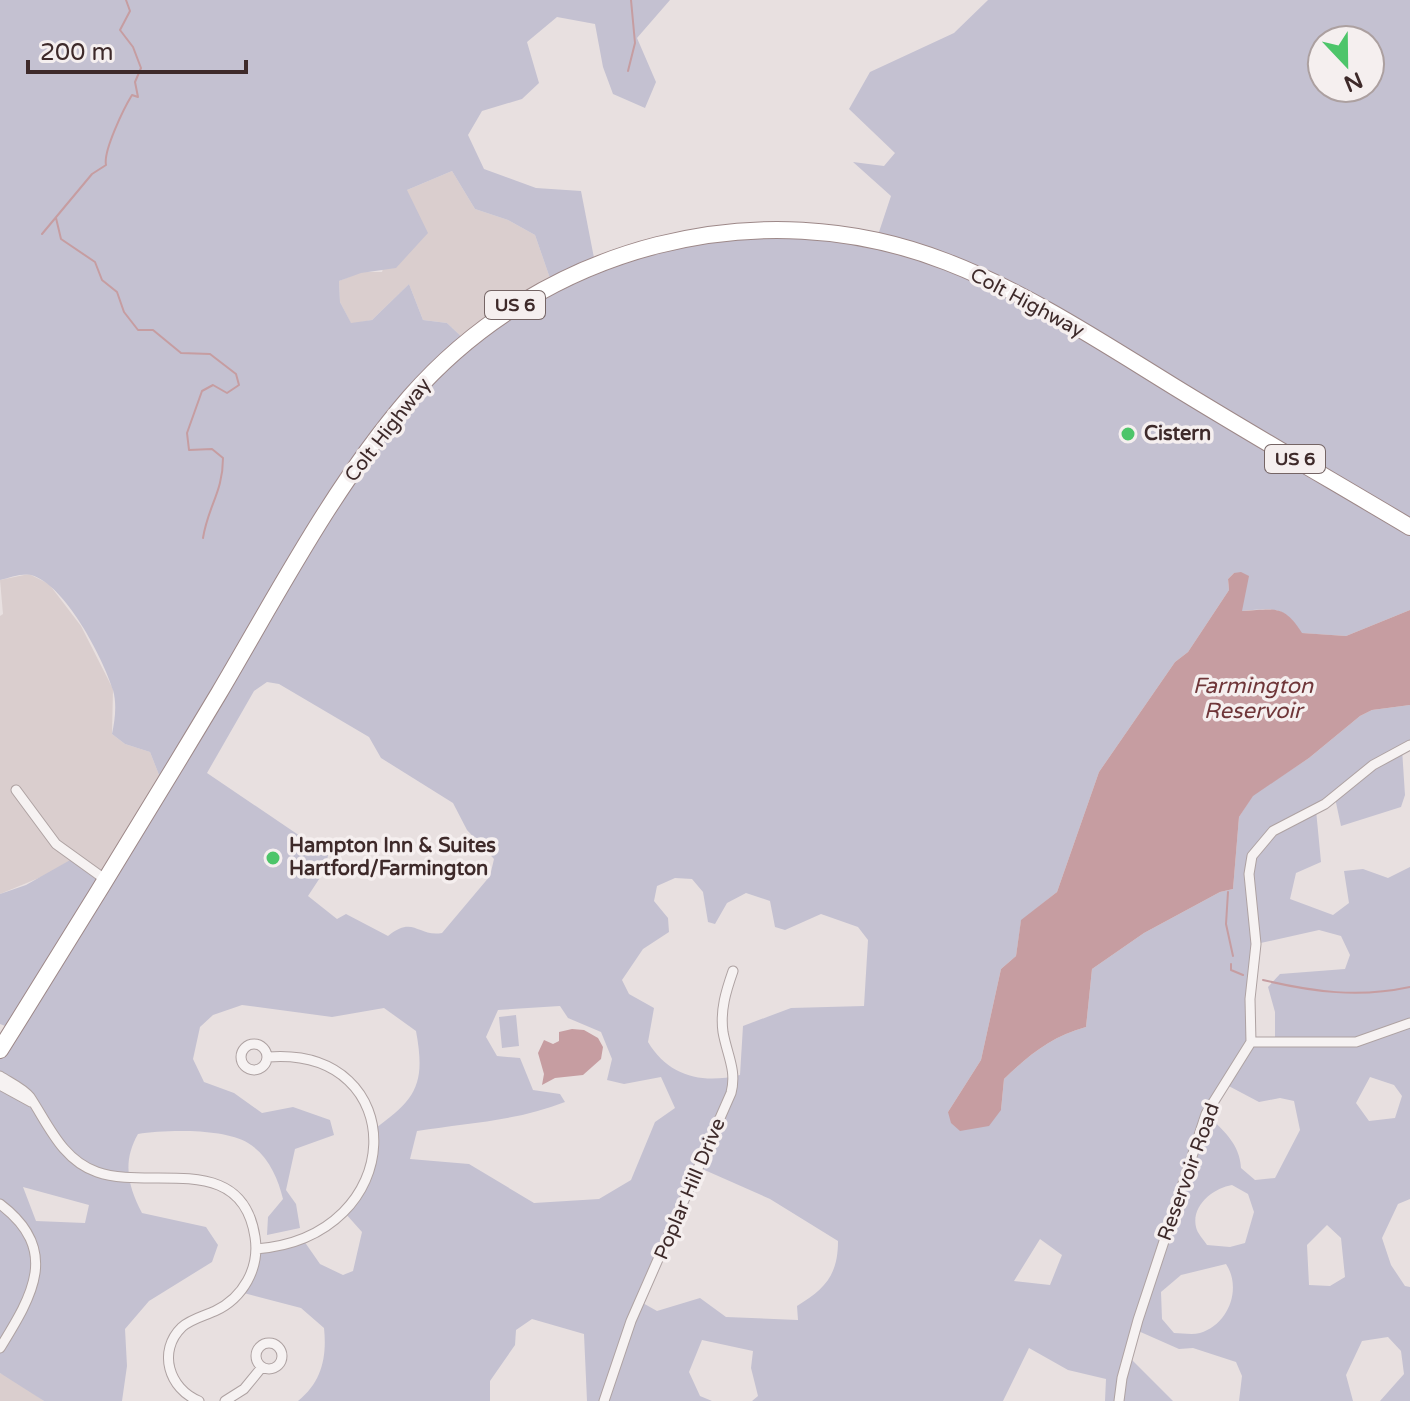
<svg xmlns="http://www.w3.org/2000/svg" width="1410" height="1401" font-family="'Varela Round',sans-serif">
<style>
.built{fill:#dacece}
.green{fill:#c4c1d1;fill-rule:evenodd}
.water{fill:#c69da1}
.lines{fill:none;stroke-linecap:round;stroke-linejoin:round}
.stream{stroke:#c69da1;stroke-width:2}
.street-casing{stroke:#aea2a2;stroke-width:11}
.highway-casing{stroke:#9d8888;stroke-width:18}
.street{stroke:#f6f2f2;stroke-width:9}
.highway{stroke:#fff;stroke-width:16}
.poi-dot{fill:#4dc56a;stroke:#f5efef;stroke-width:3}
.labels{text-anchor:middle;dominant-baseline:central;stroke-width:7;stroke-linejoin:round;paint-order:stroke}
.shield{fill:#f5efef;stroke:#756565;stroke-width:2}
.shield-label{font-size:18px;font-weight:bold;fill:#3e2a2a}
.street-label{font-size:20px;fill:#3e2a2a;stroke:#f5efef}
.poi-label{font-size:20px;font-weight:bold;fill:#3e2a2a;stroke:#f5efef;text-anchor:start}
.water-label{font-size:22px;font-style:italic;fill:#6f3639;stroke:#f5efef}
</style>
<rect width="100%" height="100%" fill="#e8e0e0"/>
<path class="built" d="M452 171 475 209 508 220 535 235 552 284 466 341 447 323 423 320 409 284 372 320 351 324 340 302 339 281 361 272H382L407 190Z
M29 574 49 584 81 626 113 689 112 734 125 744 150 752 163 785 106 880 46 875 0 894V616L3 614 0 580Z
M0 1373 13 1379 44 1401H0Z"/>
<path class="green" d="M0 0H670L637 38 656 82 645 108 613 94 603 67 595 24 557 17 527 42 539 83 522 99 482 111 468 135 484 169 536 188 581 191 595 263 723 232 876 241 891 196 853 162 884 166 895 153 849 109 870 72 954 33 988 0H1410V610L1346 636 1301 633C1284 604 1273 609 1242 611L1234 573 1228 579 1229 590 1188 652 1175 662 1099 772 1057 892 1021 921 1016 956 1001 969 981 1060 948 1112 1001 1110 1004 1079C1029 1055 1052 1036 1086 1027L1092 969 1144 933 1220 892 1233 889 1239 817 1253 795 1309 758 1360 716 1372 710 1410 705V745L1402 749 1405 795 1401 807 1341 826 1335 798 1316 810 1321 862 1296 873 1290 899 1333 915 1349 903 1344 871 1363 869 1388 878 1410 867V1199L1398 1204 1382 1238 1391 1265 1405 1286 1410 1287V1401H1380L1404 1374 1401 1351 1388 1337 1362 1341 1346 1375 1353 1401H1239L1242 1376 1236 1362 1193 1348 1179 1349 1136 1330 1128 1356 1173 1401H1105L1106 1379 1068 1370 1029 1348 1003 1401H752L758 1396 751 1368 753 1351 702 1340 689 1372 700 1396 712 1401H587L584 1334 532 1319 516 1330 515 1345 490 1381V1401H298C322 1382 327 1357 324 1328L301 1308 240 1292 256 1249 304 1241 320 1264 343 1275 353 1271 362 1232 345 1213 363 1187 373 1130C416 1099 426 1085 416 1031L384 1008 332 1017 242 1005 213 1015 200 1027 193 1059 204 1082 234 1093 262 1113 293 1107 330 1120 334 1135 295 1149 286 1190 296 1204 300 1228 267 1235 268 1217 283 1199C278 1178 268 1155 248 1143 223 1128 165 1130 138 1134 122 1162 128 1186 142 1213L206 1227 218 1245 212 1262 149 1301 125 1329 127 1366 122 1401H44L0 1373V1050L13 1029 0 1024V894L26 885 72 859 106 880 163 785 150 752 125 744 112 734C115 720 117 704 113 690 103 658 65 584 31 575 22 573 9 578 0 580ZM1322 40H1370V88H1322ZM452 171 475 209 508 220 535 235 552 284 466 341 447 323 423 320 409 284 372 320 351 323 340 302 339 281 361 273 396 268 428 233 407 190ZM267 682 279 684 369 737 381 758 453 803 467 830 494 859 490 876 442 933C417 937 414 915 388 936L346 914 337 919 308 896 325 870 328 855 207 773 254 691ZM675 878 692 879 703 892 708 922 715 924 727 903 746 893 770 901 775 927 785 930 821 914 858 927 868 940 864 1006 791 1008 743 1026 740 1075C703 1084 669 1077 648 1042L654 1008 629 994 622 980 643 949 669 932 668 918 654 901 657 886ZM1319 930 1341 936 1350 955 1345 969 1280 974 1268 987 1275 1012V1043L1251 1042 1256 944ZM560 1006 568 1018 601 1032 612 1059 607 1080 624 1084 661 1077 675 1108 655 1122 631 1180 599 1199 534 1203 469 1164 410 1159 417 1131C467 1123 517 1121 565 1102L560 1094 533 1090 520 1058 497 1056 486 1037 498 1010ZM1370 1077 1394 1085 1402 1096 1395 1118 1369 1121 1356 1103ZM1223 1083 1259 1102 1280 1098 1294 1101 1300 1130 1275 1178 1255 1180 1241 1168C1240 1144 1223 1130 1206 1114ZM700 1168 770 1199 838 1241C838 1275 825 1289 797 1306L798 1320 726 1317 700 1298 657 1311 641 1302ZM1232 1185 1248 1194 1254 1212 1245 1243 1230 1247 1207 1245C1204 1240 1197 1233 1196 1227 1191 1205 1214 1188 1232 1185ZM23 1187 89 1205 85 1223 36 1221ZM1327 1225 1341 1238 1345 1277 1330 1286 1309 1285 1307 1245ZM1040 1239 1062 1255 1050 1285 1014 1281ZM1226 1264C1242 1288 1229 1324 1200 1333 1192 1335 1182 1333 1174 1333L1162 1319 1161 1292 1181 1275Z
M516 1015 519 1046 502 1048 499 1017Z"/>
<path class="water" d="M1241 572 1249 576 1242 611C1274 610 1283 603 1302 633L1346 636 1410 610V705L1372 710 1360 716 1309 758 1253 796 1239 817 1233 889 1220 892 1144 933 1092 969 1086 1027C1052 1036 1029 1055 1004 1079L1001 1110 989 1126 960 1131 951 1123 948 1112 981 1060 1001 969 1016 956 1021 920 1057 892 1099 772 1175 662 1188 652 1229 590 1228 579 1234 573Z
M572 1029 584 1030 598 1038 603 1047 601 1059 583 1075 555 1078 542 1085 544 1074 538 1053 544 1040 553 1044 559 1041V1032Z"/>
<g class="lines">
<path class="stream" d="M628 71 635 43 631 0
M56 218 61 239 95 262 102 280 117 292 124 312 138 330H153L181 353 210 354 236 374 239 385 227 393 213 385 202 391 187 433 189 450 212 449 223 458C223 492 208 506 203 538
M42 234 92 174 106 165C103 151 124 108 132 95L138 97 135 82 141 68 133 47 120 30 130 11 126 0
M1228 892 1226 924 1233 956
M1231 964V970L1243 975
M1263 980C1313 992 1359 998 1410 987"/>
<defs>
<path id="street" d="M16 790 56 844 106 880
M1251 1042H1356L1410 1023
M241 1057a13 13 0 1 1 26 0a13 13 0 1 1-26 0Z
M0 1076C9 1082 23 1088 30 1097 48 1124 62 1160 97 1172 150 1191 242 1150 255 1237 260 1268 243 1298 215 1311 204 1316 191 1319 182 1327 157 1351 169 1389 199 1401
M0 1085 31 1102
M0 1204C61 1250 32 1296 0 1348
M256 1249C410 1237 412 1046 268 1057
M256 1356a13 13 0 1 1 26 0a13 13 0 1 1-26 0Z
M225 1401 244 1389 262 1367
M604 1401 631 1321 731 1093C737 1070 727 1055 723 1032 720 1010 726 991 733 971
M1119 1401 1122 1378 1138 1320 1206 1114 1251 1042 1250 999 1256 944 1249 874 1252 856 1273 831 1325 804 1373 765 1410 745"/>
<path id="highway" d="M0 1050C74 932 147 813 219 693 278 593 334 485 410 397 542 246 759 188 947 262 1027 293 1100 341 1173 386 1251 434 1331 480 1410 527"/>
</defs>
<use href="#street" class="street-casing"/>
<use href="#highway" class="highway-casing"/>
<use href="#street" class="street"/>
<use href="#highway" class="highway"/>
</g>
<g class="poi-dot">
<circle cx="1128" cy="434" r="8"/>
<circle cx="273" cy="858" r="8"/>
</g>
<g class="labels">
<g class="shield">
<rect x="485" y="291" width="60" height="28" rx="6"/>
<rect x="1265" y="445" width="60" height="28" rx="6"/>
</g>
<g class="shield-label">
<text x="515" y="305">US 6</text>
<text x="1295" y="459">US 6</text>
</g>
<g class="street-label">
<text transform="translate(1027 303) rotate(28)">Colt Highway</text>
<text transform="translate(388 430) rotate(-52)">Colt Highway</text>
<text transform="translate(1189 1172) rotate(-70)">Reservoir Road</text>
<text transform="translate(690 1189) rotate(-67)">Poplar Hill Drive</text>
</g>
<g class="poi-label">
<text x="1144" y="434">Cistern</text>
<text x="289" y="846">Hampton Inn &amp; Suites<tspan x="289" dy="23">Hartford/Farmington</tspan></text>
</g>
<g class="water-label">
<text x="1253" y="686">Farmington<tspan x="1253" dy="25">Reservoir</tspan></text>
</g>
</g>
<g transform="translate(1346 64) rotate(158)"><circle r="38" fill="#f5efef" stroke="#aca0a0" stroke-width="2"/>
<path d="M0-6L14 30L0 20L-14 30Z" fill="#4dc56a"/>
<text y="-12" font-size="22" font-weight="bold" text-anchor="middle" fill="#3e2a2a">N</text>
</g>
<path d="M28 60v12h218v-12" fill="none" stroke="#3e2a2a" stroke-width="4"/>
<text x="40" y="60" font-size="24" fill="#3e2a2a" stroke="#f5efef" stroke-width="6" paint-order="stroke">200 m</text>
</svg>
